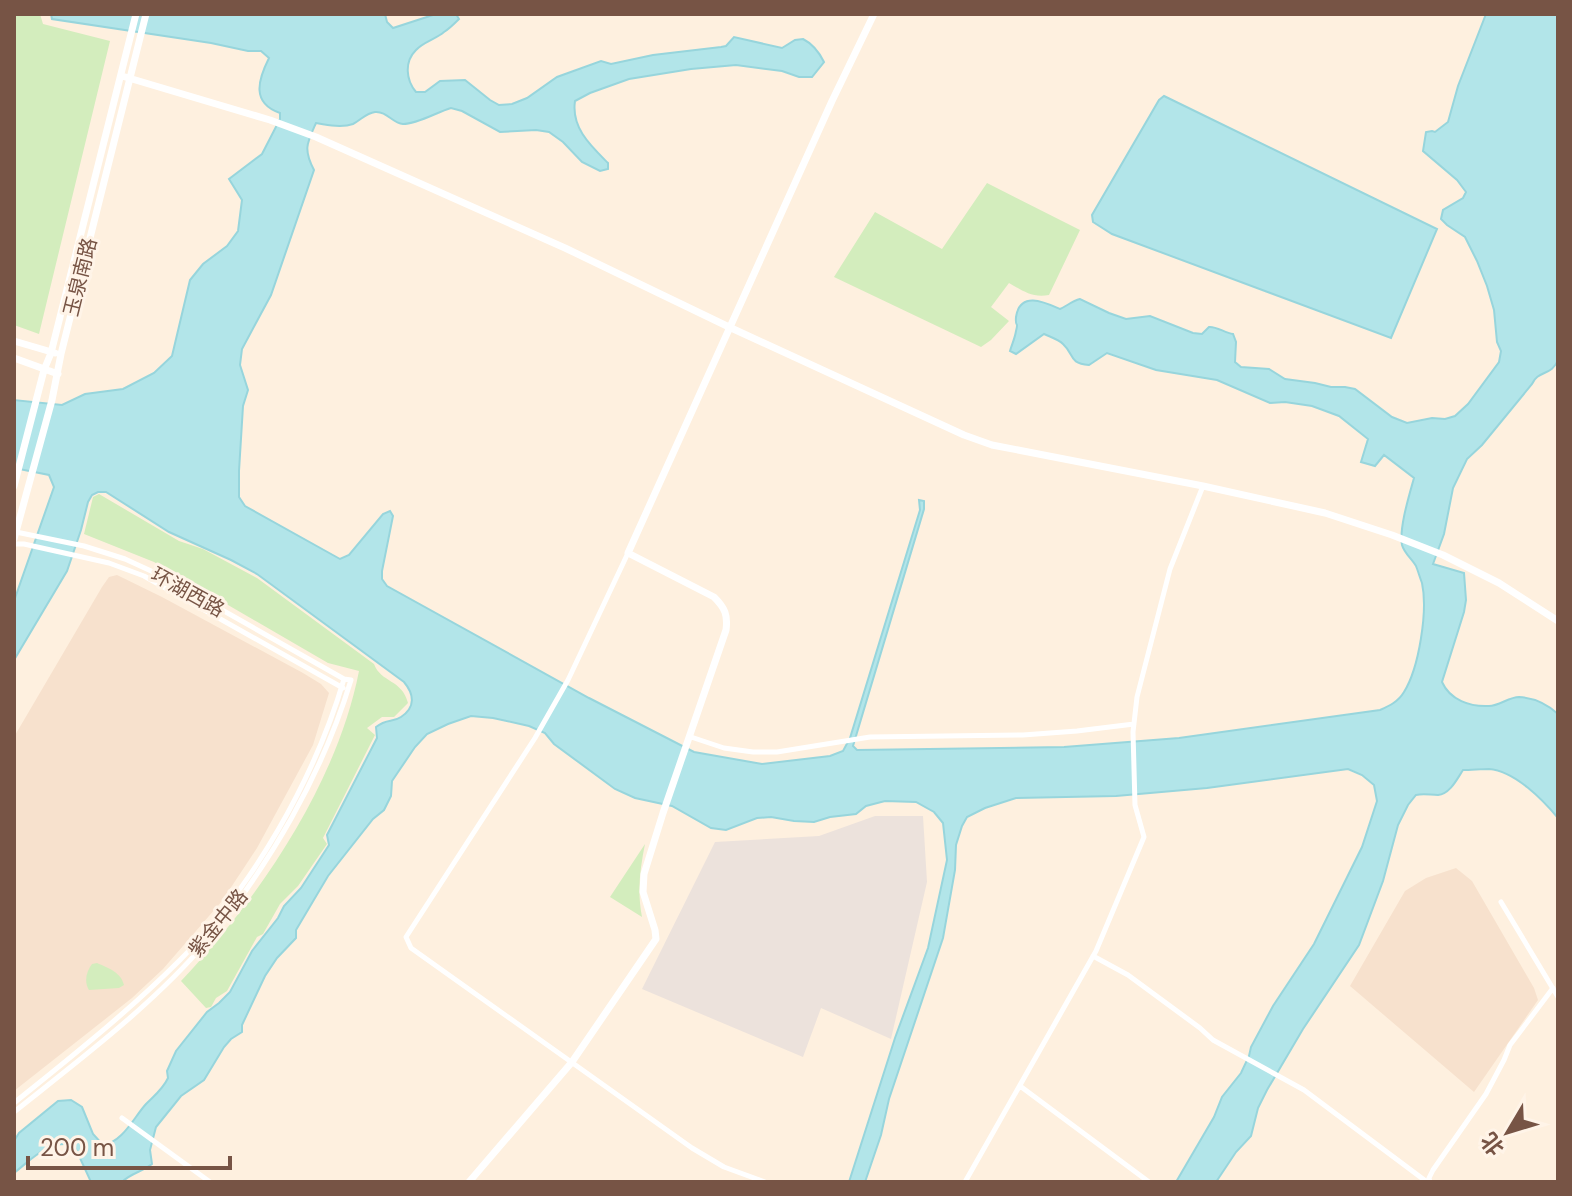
<svg xmlns="http://www.w3.org/2000/svg" width="1572" height="1196" font-family="'DM Sans','Noto Sans SC',sans-serif">
<style>
.residential{fill:#f7e1cd}
.industrial{fill:#ece2dc}
.green{fill:#d3edbd}
.water{fill:#b2e5e9;stroke:#97d5dc;stroke-width:2}
.lines{fill:none;stroke-linecap:round;stroke-linejoin:round}
.minor{stroke:#fff;stroke-width:5}
.tertiary{stroke:#fff;stroke-width:7}
.labels{text-anchor:middle;dominant-baseline:central;stroke-width:6;stroke-linejoin:round;paint-order:stroke}
.street-label{font-size:20px;fill:#775445;stroke:#fff4e8}
</style>
<rect width="100%" height="100%" fill="#fef0df"/>
<path class="residential" d="M117 575 162 597 303 673 321 684 329 693 313 745 257 848 222 901 163 969 132 998 14 1091V737L102 587 109 577Z
M1456 868 1472 881 1534 988 1538 1000 1474 1092 1350 986 1405 891 1426 878Z"/>
<path class="industrial" d="M875 816H923L927 882 891 1039 821 1008 803 1057 642 989 715 842 819 836Z"/>
<path class="green" d="M14 14H40L43 24 110 41 39 334 14 325Z
M987 183 1080 230 1049 295C1032 298 1023 291 1009 283L991 307 1009 321 991 340 981 347 834 277 875 212 942 249Z
M99 494 179 541 203 549 257 578 374 664C381 683 402 679 408 703L394 717H382L367 728 375 735 323 838 327 844 298 886 280 904 263 934 257 937 227 991 216 998 211 1007 206 1008 181 981C259 898 337 784 359 671L328 663 154 562 84 534 93 497Z
M645 844C640 869 637 891 642 917L610 897Z
M97 963C108 968 121 972 124 985L119 988 89 990C84 982 86 972 92 964Z"/>
<path class="water" d="M51 14H385L387 22 393 28 436 14H456L459 19C454 24 449 29 444 32 436 39 423 42 416 50 404 62 406 80 416 92H425L440 81 465 80 490 100 499 105 512 104 527 98 557 77 601 61 611 64 653 55 721 47 726 46 734 37 782 48 795 40 803 39C813 44 819 52 824 62L812 77H799L782 71 736 65 691 69 629 79 590 93 575 101C571 128 591 146 608 163V169L600 171 582 162 563 142 549 132 536 130 500 132 462 111 451 108C437 112 418 124 403 124 392 123 387 111 375 112 366 113 361 120 353 124 342 128 327 125 316 123 307 143 303 149 314 170L271 295 242 349 240 365 248 390 243 406 239 471V497L245 506 340 559 349 555 383 514 390 511 393 516 382 571V579L387 586 589 698 694 752 762 764 830 756 843 751 850 738 920 510 919 500 924 501V509L853 746 857 750 1064 747 1179 738 1380 710C1389 706 1398 702 1404 692 1419 668 1428 611 1422 583 1420 578 1418 571 1416 566 1412 559 1404 553 1402 545 1399 528 1409 496 1414 478L1384 455 1375 466 1361 462 1368 439 1339 416 1312 406 1285 402 1270 403 1217 380 1156 370 1107 353 1089 365C1068 363 1075 355 1063 344 1058 339 1050 337 1044 334L1016 354 1010 351C1012 344 1015 338 1016 331 1019 320 1015 329 1016 317 1020 291 1044 302 1060 309 1067 306 1072 301 1080 299L1109 313 1126 319 1150 316 1193 333 1202 334 1209 327C1216 326 1225 333 1233 334L1236 342 1235 362 1241 367 1269 369 1285 379 1315 383 1331 387H1345L1355 389 1392 417 1407 423 1432 418 1445 419 1455 416 1468 404 1499 362 1501 351 1497 342 1494 310 1487 286 1477 261 1465 237 1447 225 1441 219 1443 210 1463 198 1466 192 1457 180 1423 151 1426 132 1432 131 1435 132 1448 122 1458 86 1486 14H1558V360C1552 376 1538 370 1532 384L1482 445 1467 459 1453 488 1444 534 1433 564 1464 573 1466 600 1464 612 1442 682C1450 700 1470 707 1489 706 1499 706 1509 697 1519 697 1535 698 1547 704 1558 714V818C1543 800 1515 771 1489 769 1481 769 1471 770 1463 770 1457 779 1450 794 1438 795 1430 795 1424 793 1416 795L1408 805 1398 825 1383 881 1359 945 1303 1029 1267 1090 1258 1108 1251 1136 1236 1152 1216 1182H1176L1214 1117 1222 1097 1241 1073 1249 1056 1251 1047 1273 1006 1314 944 1362 847 1377 801 1374 785 1362 775 1348 769 1207 788 1116 796 1016 798 985 808 967 817 962 826 956 845 955 870 943 938 889 1099 881 1135 865 1182H849L895 1038 928 948 947 860 943 823 934 812 916 802 885 801 866 806 856 814 830 817 814 822 794 821 771 817 757 818 726 830 711 828 672 806 635 798 615 789 554 744 545 733 529 726 493 718 471 716 448 724 427 734 415 747 392 781 391 796 384 810 373 819 328 876 296 930V938L277 958 265 976 242 1025V1032L231 1039 224 1047 204 1080 181 1096 156 1127 150 1150 152 1164C142 1172 131 1173 122 1182H91L74 1145C49 1139 32 1159 14 1173V1141L19 1133 58 1101 71 1100 82 1107 93 1134 103 1145C123 1142 134 1117 146 1104 155 1095 163 1089 168 1078L167 1071 176 1051 207 1012 219 1003 230 992 252 951 278 918 284 906 301 888 329 845 327 835 377 738 376 727C387 718 392 723 401 717 416 707 414 694 404 682L257 574 231 560 169 532 106 492H98L92 495 88 502 81 530 67 571 14 660V601L54 487 49 475 14 468V400L62 405 85 394 123 389 154 373 172 356 190 280 203 264 227 246 238 231 242 200 229 179 262 154 280 119V113C251 103 258 80 269 58L261 51H248L211 43 52 19Z
M1164 96 1437 229 1391 338 1112 234 1093 222 1092 215 1159 100Z"/>
<g class="lines">
<path class="minor" d="M14 544H24L109 563 144 576 343 688
M628 553 568 680 535 738 406 937 411 948 692 1148 724 1167 765 1182
M691 737 724 748 753 752H777L870 737 1023 735 1077 731 1134 724
M1501 902 1558 997
M1093 956 1128 975 1200 1028 1213 1040 1304 1090 1427 1182
M1020 1086 1149 1182
M14 1103C71 1057 128 1012 180 960 253 887 315 778 344 679
M14 1112C78 1061 154 1004 207 941 270 865 322 775 351 680L344 679 162 576 125 559 84 546 16 532
M122 1118 210 1182
M965 1182 1096 951 1144 837 1135 805 1133 732 1137 697 1170 569 1203 486
M1430 1182 1429 1178 1433 1170 1486 1094 1504 1060 1510 1045 1553 988"/>
<path class="tertiary" d="M122 76 270 120 316 137 565 248 729 327 964 435 992 445 1203 486 1325 513 1392 535 1443 555 1499 583 1558 621
M14 341 55 353
M14 358 58 374
M14 486 44 370 51 353 136 14
M14 539 52 400 61 354 146 14
M469 1182 572 1062 656 939 655 930 643 892 644 874 663 813 726 630C728 615 725 608 714 597L628 553 832 101 874 14"/>
</g>
<g class="labels">
<g class="street-label">
<text transform="translate(80 277) rotate(-76)">玉泉南路</text>
<text transform="translate(188 592) rotate(29)">环湖西路</text>
<text transform="translate(218 923) rotate(-51)">紫金中路</text>
</g>
</g>
<rect width="1572" height="1196" fill="none" stroke="#775445" stroke-width="32"/>
<g transform="translate(1508 1132) rotate(232)" stroke="#fff4e8" stroke-width="6" paint-order="stroke">
<path d="M0-6L14 30L0 20L-14 30Z" fill="#775445"/>
<text y="-12" font-size="22" font-weight="bold" text-anchor="middle" fill="#775445">北</text>
</g>
<path d="M28 1156v12h202v-12" fill="none" stroke="#775445" stroke-width="4"/>
<text x="40" y="1156" font-size="24" fill="#775445" stroke="#fff4e8" stroke-width="6" paint-order="stroke">200 m</text>
</svg>
